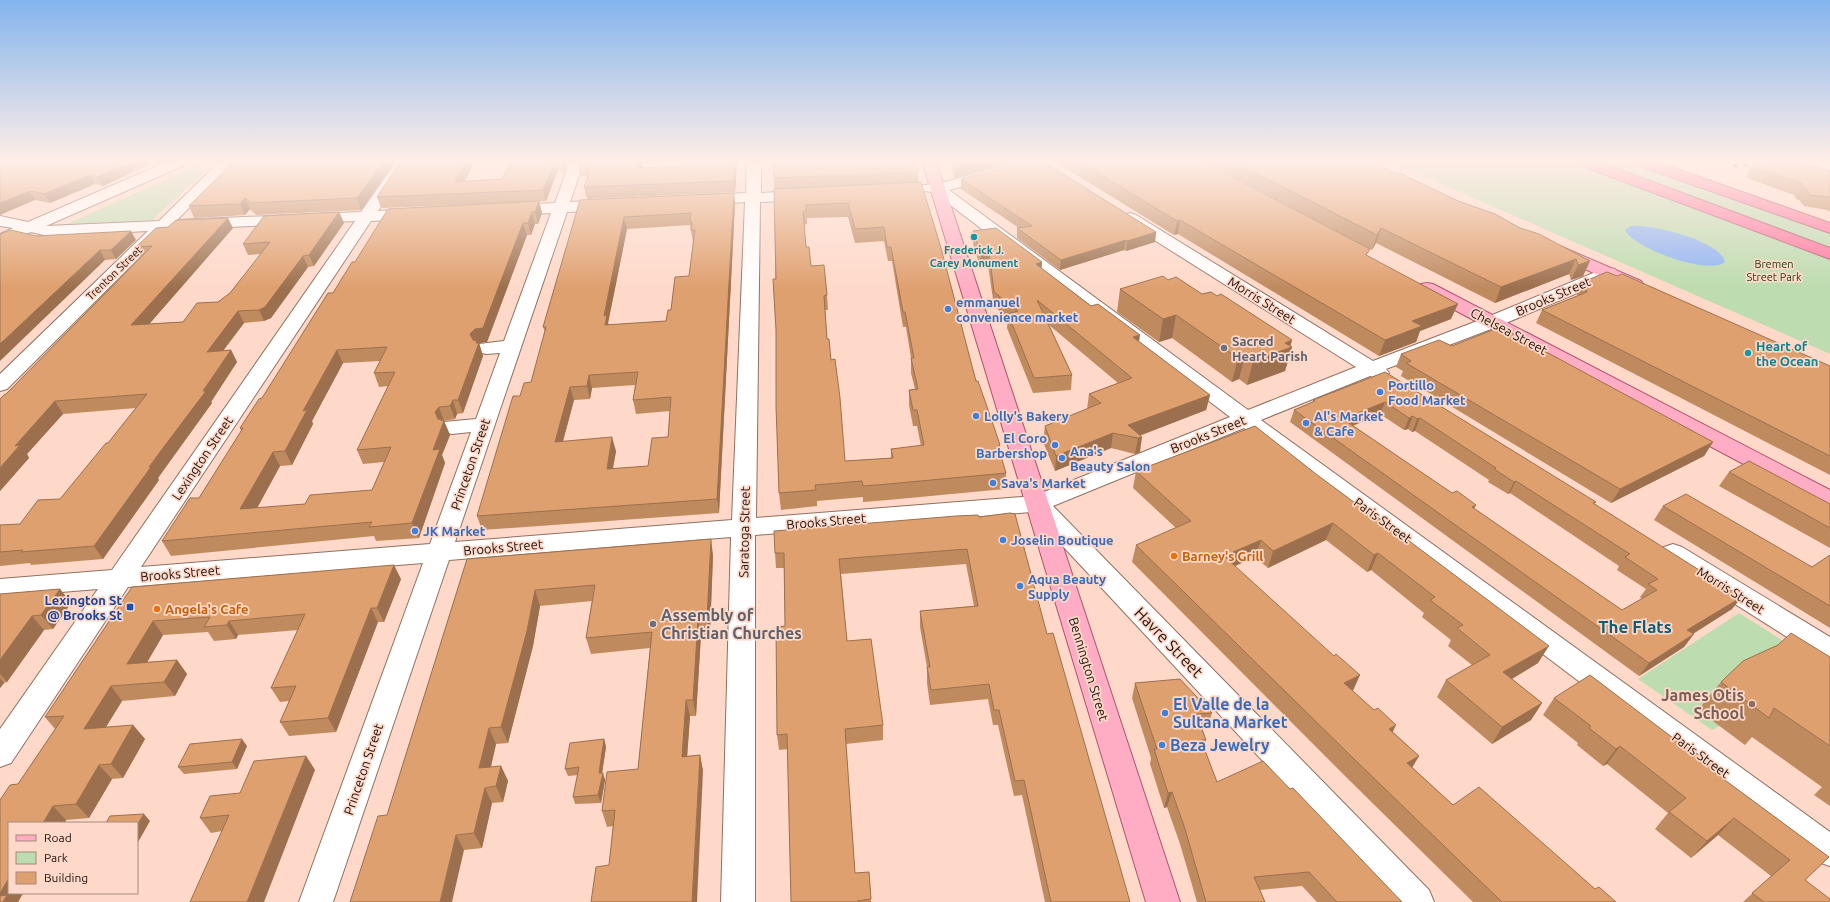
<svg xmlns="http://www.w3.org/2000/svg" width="1830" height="902" font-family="Ubuntu,sans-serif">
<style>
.green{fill:#bddcb0}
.water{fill:#8fb5f4}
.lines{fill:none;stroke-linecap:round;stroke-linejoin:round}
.minor-casing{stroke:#907061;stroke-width:2}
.major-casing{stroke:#af536b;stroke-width:2}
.highway-casing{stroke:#af536b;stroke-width:2}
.minor{fill:#fff;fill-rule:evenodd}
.major{fill:#feadc5;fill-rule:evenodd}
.highway{fill:#fd769f;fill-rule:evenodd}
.rail{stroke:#3b2b24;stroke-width:2;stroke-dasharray:5 5;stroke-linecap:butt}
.wall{fill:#c08a5f;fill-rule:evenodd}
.shaded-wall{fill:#9c704e}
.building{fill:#dfa06f;stroke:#9c704e;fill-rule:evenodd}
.culture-dot{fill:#0f9aa8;stroke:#fed9c9;stroke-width:1.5}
.shop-dot{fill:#3f7fe0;stroke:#fed9c9;stroke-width:1.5}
.worship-dot{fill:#6b7280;stroke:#fed9c9;stroke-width:1.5}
.food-dot{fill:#e8710a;stroke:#fed9c9;stroke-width:1.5}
.transit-dot{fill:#1a4fb4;stroke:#fed9c9;stroke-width:1.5}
.education-dot{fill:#8d6e63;stroke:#fed9c9;stroke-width:1.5}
.labels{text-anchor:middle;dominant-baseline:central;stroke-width:3.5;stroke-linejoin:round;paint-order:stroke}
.far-culture-label{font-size:11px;font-weight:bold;fill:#0d838f;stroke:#fed9c9}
.far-park-label{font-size:11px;fill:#1e3a0e;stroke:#fed9c9}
.far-street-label{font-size:11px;fill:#1d110b;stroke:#fed9c9}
.street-label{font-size:13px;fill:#1d110b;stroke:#fed9c9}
.shop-label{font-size:13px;font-weight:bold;fill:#366cbe;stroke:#fed9c9;text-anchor:start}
.worship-label{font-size:13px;font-weight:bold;fill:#5b616d;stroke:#fed9c9;text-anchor:start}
.culture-label{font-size:13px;font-weight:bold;fill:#0d838f;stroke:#fed9c9;text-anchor:start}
.food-label{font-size:13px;font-weight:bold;fill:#c56008;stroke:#fed9c9;text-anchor:start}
.transit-label{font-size:13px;font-weight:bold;fill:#164399;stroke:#fed9c9;text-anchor:end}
.near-worship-label{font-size:16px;font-weight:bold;fill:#5b616d;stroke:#fed9c9;text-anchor:start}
.near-street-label{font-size:16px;fill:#1d110b;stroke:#fed9c9}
.near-education-label{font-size:16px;font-weight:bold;fill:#785e54;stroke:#fed9c9;text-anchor:end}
.near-shop-label{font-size:16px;font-weight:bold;fill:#366cbe;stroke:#fed9c9;text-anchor:start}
.near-neighbourhood-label{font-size:17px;font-weight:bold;fill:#0c5d75;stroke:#fed9c9}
</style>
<rect width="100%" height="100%" fill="#fed9c9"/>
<path class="green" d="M1389 161H1630L1830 232V354Z
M196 166 209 168 152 220 67 224Z
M1739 613 1830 670 1699 710 1720 726 1712 730 1638 679Z"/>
<path class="water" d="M1631 226C1650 224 1721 241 1725 262 1709 276 1633 248 1625 230Z"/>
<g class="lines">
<defs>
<path id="minor" d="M169 161H189L187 164 46 226 159 221 220 161H236L177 220 361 212 397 161H411L378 211 414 209 420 211 422 214 420 217 414 219 371 221 141 567 430 544 471 432 452 434 444 432 441 427 444 422 476 419 500 353 486 354 479 352 476 348 479 344 504 341 551 213 510 215 505 213 502 210 505 207 510 205 555 203 570 161H584L570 202 608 200 613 202 616 205 613 208 608 210 567 212 455 542 732 520 745 202 704 205 699 203 696 200 699 197 704 195 746 193 747 161H761V193L804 190 809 192 812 195 809 198 804 200 760 202 756 518 1034 496 1230 417 933 192 923 191 921 188 923 185 937 184 1025 161H1051L1049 164 949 190 1248 410 1356 367 1124 221 1122 218 1124 215 1130 213 1136 215 1373 361 1485 318 1603 269 1609 268 1615 269 1618 273 1615 277 1499 326 1386 369 1389 373 1386 377 1379 379 1370 376 1261 420 1830 832V866L1818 862 1244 428 1053 506 1429 890 1434 902H1394L1031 512 755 535V902H721L731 537 449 560 333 902H299L423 563 128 587 11 763 0 767V729L98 589 0 597V579L112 570 355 221 167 230 7 389 0 391V374L148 231 48 236 31 232 0 245V234L13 228 0 226V216L28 222Z
M1673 544 1682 547 1830 637V661L1820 658 1664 559 1661 553 1664 547Z"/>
<path id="major" d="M922 161H936L1180 902H1146Z
M1560 246 1641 281 1644 285 1641 289 1635 290 1629 289 1554 255 1552 251 1554 247Z
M1427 283 1433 284 1830 490V508L1822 506 1421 292 1418 288 1421 284Z"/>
<path id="highway" d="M1575 161H1596L1830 248V259L1577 164Z
M1632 161H1654L1830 223V233L1634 164Z
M1751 161H1782L1830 171V179L1758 165 1753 164Z"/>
</defs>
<use href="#minor" class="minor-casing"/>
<use href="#major" class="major-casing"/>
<use href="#highway" class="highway-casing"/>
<use href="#minor" class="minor"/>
<use href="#major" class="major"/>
<use href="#highway" class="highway"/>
<path class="rail" d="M1724 161 1739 167
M1734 161 1762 171"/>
</g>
<path class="wall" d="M0 161H156L103 186 95 184 50 203 35 200Z
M234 161H396L361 210 256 215 250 209 245 215 194 218 189 206Z
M401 161H475L465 181 502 179 511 161H568L564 172 558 170 546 201 381 208 377 197Z
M644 161 642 168 679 166 737 161 735 192 587 199 584 187 588 176H580L578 165Z
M949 161H1017L955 178Z
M1054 161H1202L1368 256 1451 319 1420 331 1416 342 1379 356 1178 234 1174 235Z
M1203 161H1374L1390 171 1458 201 1520 228 1590 261 1583 276 1571 280 1569 274 1495 303 1376 243 1372 250Z
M1753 163 1830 172V212L1827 210 1804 206 1799 200 1796 199 1794 195 1747 178V174Z
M918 172V182L976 381 1006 473 1005 489 888 500 863 502V497L817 501V506L781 510 779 493 774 189V178ZM848 217 855 243 884 241 888 261H892L903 327H906L911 358V373L915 389 909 390V405L913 426H917L921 446 891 449V458L845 461 831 360 827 339 825 310H828L827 295 811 266 806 247 804 225 807 224V218Z
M961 179 1156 232 1155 242 1126 251 1124 250 1060 270 1017 238V228H1019L961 189Z
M580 200 735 204 719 513 482 530 477 516 520 396 531 382 545 332 543 327ZM690 225 693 242 689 276 671 310 666 321 609 325 608 323 627 229ZM635 385 633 400 636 414 670 411 668 437 648 466 613 469 616 451 563 441 574 400 590 399 592 388Z
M539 201 542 213 538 224H535L531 235H527L487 342 478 343H479L483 356 463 413 457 414 455 419 444 421 450 435 442 455 445 463 419 538 376 541 374 536 171 556 162 541 199 498 241 431 240 428 262 398 355 262ZM380 361 374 373 379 387 388 386 357 450 363 464 384 462 372 490 305 504 257 508 280 466 292 465 313 424 312 421 343 363Z
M339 212 344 223 314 266 308 267 271 318 264 321 244 323 223 351 231 350 237 362 211 402 212 403 168 464 158 478 159 480 103 559 31 565 30 563 0 566V525L20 524 60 499 108 443 136 408 63 414 27 454 29 458 0 491V399L6 394 141 257 136 247 233 228 149 324 183 322 218 302 230 293 261 254 248 255 243 244Z
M973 231 1042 262 1041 268 1210 395 1206 410 1140 435V452L1135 454 1111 448 1055 471 1043 442 1045 426 1087 409 1089 394 1118 383 1049 325 1072 375 1071 390 1033 393 1007 328 1008 318 994 306 988 265 980 267 973 244Z
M36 236 136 240 116 259 105 260Z
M1168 280 1202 294 1292 347 1285 371 1247 385 1239 379 1232 382 1172 338 1159 342 1117 312 1120 289Z
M1583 282 1830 366V475L1536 323 1542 310 1578 296 1577 295Z
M1452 346 1713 442 1704 456 1611 503 1401 376 1403 371 1396 367 1401 354Z
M1385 372 1594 504 1732 609 1693 634 1684 647 1639 676 1290 422 1294 410 1313 402V400ZM1380 414 1404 430 1408 429 1412 432 1415 431 1489 480 1488 482 1508 494 1510 493 1619 566 1617 570 1646 589 1640 597 1642 599 1622 610 1353 426Z
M1255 426 1538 663 1512 679 1542 703 1531 720 1492 744 1437 697 1446 680 1472 665 1448 646 1451 640 1422 617 1424 613 1371 570 1367 572 1326 540 1268 568 1255 557 1235 566 1353 691 1393 732 1419 756 1412 767 1453 805 1616 902H1473L1343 774 1132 562 1136 545 1176 528 1133 488 1136 471Z
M1729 472 1830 504V548L1719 486Z
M1663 506 1812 567 1830 555V628L1654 520Z
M956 516 1047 634 1130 902H1045L1022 795 1014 796 998 725H993L988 699 930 705 927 683V667L920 627V611L974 606 966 564 841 574 847 641 883 725V740L846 744 855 873 869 872 871 902H791L788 749 779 750 777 735 785 626 784 568H776L775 553Z
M713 555 710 634 701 635 696 716H690L687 756 700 755 703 771 609 865 613 826 607 827 602 811 638 769 650 648 591 654 586 638 592 601 540 606 533 646 508 743 496 744 491 767 501 766 508 781 503 802 492 803 482 848 464 850 387 815 467 559Z
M401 579 384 622H378L336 732 289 736 280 722 289 701 280 702 271 688 298 630 238 635 236 639 214 641 208 632 163 635 147 662 177 660 187 674 175 696 122 701 106 727 133 725 145 739 123 778 112 779 89 818 66 820 18 902H0L18 784 55 729 45 717 132 587Z
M60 589 71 603 53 629 44 630 7 682 4 683 0 688V594Z
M1830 657V806L1814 795 1822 787 1752 737 1745 745 1698 710 1721 682Z
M1135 683 1212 713 1207 728H1202L1206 740 1204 748 1217 782 1290 789 1402 902H1317L1302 886 1260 890 1265 902H1197L1180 844 1167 807 1164 808 1150 764 1151 758 1132 698Z
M1554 698 1711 770 1829 857 1805 880 1830 902H1743L1771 876 1718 835 1691 858 1655 829 1668 813 1607 764 1603 766 1577 745 1578 743 1543 715Z
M604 739 606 747 602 773 605 780 601 803 575 804 573 797 578 775 568 776 565 769Z
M247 746 237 769 184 774 178 767Z
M306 756 315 770 222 831 211 833 200 818 240 793Z"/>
<path class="shaded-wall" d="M132 161H156L103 186 98 177Z
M384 161H396L361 210 357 198Z
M466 161H475L458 193 455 182Z
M554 161H556L558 170 546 201 543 190Z
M562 161H568L564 172Z
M639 161H644L639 179 637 168Z
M735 161H737L735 192 734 181Z
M966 161H1017L955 178V164Z
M90 175 95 184 50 203 44 194Z
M30 191 35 200 0 215V203Z
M734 193 735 204 719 513 717 499Z
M245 198 250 209 245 215 240 204Z
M539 201 542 213 538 224 535 212Z
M339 212 344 223 314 266 309 255Z
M532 212 535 224 531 235 528 223Z
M624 217 627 229 608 323 610 328 605 325 604 316Z
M228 218 233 228 138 337 131 325Z
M1180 220 1178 234 1174 235 1177 221Z
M523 223 527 235 487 342 479 343 478 344 479 343 483 356 463 413 458 400 470 334Z
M1381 228 1376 243 1372 250 1377 235Z
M131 231 136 240 116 259 111 250Z
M1156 232 1155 242 1126 251 1127 241Z
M1126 240 1124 250 1060 270 1061 260Z
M100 250 105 260 0 361V344Z
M989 251 988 265 980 267 981 253Z
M303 256 308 267 271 318 264 321 259 310Z
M1576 259 1569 274 1495 303 1501 287Z
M1590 261 1583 276 1571 280 1578 265Z
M1042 262 1041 276 1036 264Z
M1458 304 1451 319 1420 331 1416 342 1379 356 1385 340 1412 321Z
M238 311 244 323 213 364 207 352Z
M1176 315 1172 338 1159 342 1163 319Z
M1140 335 1138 349 1133 337Z
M1292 340 1290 348 1292 347 1285 371 1247 385 1253 361 1285 343Z
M231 350 237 362 211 402 212 403 168 464 158 478 159 480 103 559 94 546 203 391Z
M337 350 343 363 312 421 313 424 292 465 285 451 303 411Z
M1245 356 1239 379 1232 382 1238 358Z
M589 375 592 388 590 399 587 386Z
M570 387 574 400 559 456 555 442Z
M1210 395 1206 410 1134 438 1128 425Z
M453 400 457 414 455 419 450 406Z
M55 401 63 414 27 454 29 458 0 491V468L15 446Z
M1385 402 1380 414 1339 431 1343 419Z
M439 407 444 421 440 426 435 412Z
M1413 416 1408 429 1404 430 1409 418Z
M1420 418 1415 431 1412 432 1417 419Z
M444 421 450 435 442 455 445 463 419 538 412 523 433 450Z
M1113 433 1111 448 1055 471 1056 456Z
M612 437 616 451 610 483 607 469Z
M1142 437 1140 452 1135 454 1138 438Z
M1713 442 1704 456 1611 503 1620 489Z
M1000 445 999 460 998 446Z
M273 452 280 466 249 523 240 509Z
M1516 481 1510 493 1508 494 1514 482Z
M1476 505 1470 517 1472 507Z
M1333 523 1326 540 1268 568 1273 551Z
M711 539 713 555 710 634 707 618Z
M1261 540 1255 557 1219 573 1224 556Z
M1378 553 1371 570 1367 572 1374 555Z
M394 565 401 579 384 622 377 608Z
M60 589 71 603 53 629 41 615Z
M535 590 540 606 533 646 508 743 501 727Z
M1742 597 1732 609 1678 643 1687 630Z
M371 608 378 622 336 732 328 718Z
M32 616 44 630 7 682 0 674V660Z
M698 619 701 635 696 716 693 700Z
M153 621 163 635 138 678 127 664Z
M229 621 238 635 236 639 227 625Z
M1694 634 1684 647 1639 676 1649 663Z
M1549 646 1538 663 1493 690 1503 672Z
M177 660 187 674 175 696 164 682Z
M1360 675 1352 693 1344 683Z
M0 678 4 683 0 688Z
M111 686 122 701 96 743 84 729Z
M686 700 690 716 686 773 682 757Z
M1542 703 1531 720 1492 744 1502 727Z
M133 725 145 739 123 778 111 764Z
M1396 725 1388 742 1389 729Z
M489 728 496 744 487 783 479 768Z
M242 739 247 746 237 769 232 762Z
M604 739 606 747 601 780 599 773Z
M1620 746 1607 764 1603 766 1616 749Z
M700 755 703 771 697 902H692Z
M306 756 315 770 264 902H247Z
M1419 756 1409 773 1407 763Z
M99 765 112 779 89 818 76 804Z
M501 766 508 781 503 802 496 786Z
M603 773 605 780 601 803 598 795Z
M485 788 492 803 482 848 474 833Z
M1172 792 1167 807 1164 808 1168 793Z
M53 806 66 820 65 823H43Z
M144 814 150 821 137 844V825Z
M1734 818 1718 835 1691 858 1707 841Z
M456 835 464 850 452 902H440Z
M9 878V893H23L18 902H3L0 898V893Z"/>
<path class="building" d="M0 161H132L98 177 90 175 44 194 30 191 0 203Z
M234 161H384L357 198 251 203 245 198 240 204 189 206Z
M401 161H466L455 182 502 179 511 161H554L543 190 377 197Z
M579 161H639L637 168 679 166 680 161H735L734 181 584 187 592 164 578 165Z
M773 161H915L918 172 774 178Z
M954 161H966L955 164Z
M1032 161H1042L1156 232 1127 241 1126 240 1061 260 1017 228 1032 226 961 179Z
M1078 161H1202L1370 249 1366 255 1458 304 1412 321 1422 326 1385 340 1180 220 1177 221Z
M1232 161H1374L1390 171 1402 174 1458 201 1495 214 1520 228 1539 234 1590 261 1578 265 1576 259 1501 287 1381 228 1377 235Z
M1753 163 1808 164 1830 172V197L1810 195 1806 188H1803L1801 183 1753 167Z
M921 182 941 248 976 381H978L993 424 1000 445 998 446 1006 473 888 484 863 486 862 481 815 485 816 490 779 493 776 406V330L773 279H776L774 189ZM848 203 855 229 884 227 887 247H891L903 312H905L914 358H911L918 389 909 390 913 410H917L924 445 891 449 893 458 845 461 840 398 835 359 831 360 829 339H827L824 296 827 295 824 265 811 266 809 247H806L803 211H806V205Z
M734 193 717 499 477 516 513 396H520L524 383 531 382 546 327H543L580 200ZM691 213 690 222H692L691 230H695L689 276 675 277 671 310H668L666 321 605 325 607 315 604 316 624 217ZM638 372 633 400 671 397 668 437 652 438 648 466 607 469 612 437 555 442 570 387 587 386 589 375Z
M539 201 535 212H532L528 223H523L483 328 475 329 470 334 473 340 477 341 476 343H479L458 400H453L450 406 439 407 435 412 438 419 444 421 433 450 440 449 412 523 369 527 372 522 162 541 190 498H199L243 428H240L259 399 262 398 328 293H333L352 262H355L388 209ZM387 347 374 373 395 372 357 450 391 447 372 490 310 495 305 504 240 509 273 452 285 451 307 410 303 411 337 350Z
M339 212 309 255 303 256 265 307 259 310 238 311 207 352 231 350 203 391H206L160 452 149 467H151L94 546 21 552 23 550 0 552V525L20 524 38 500 60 499 106 443H108L147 394 55 401 15 446 20 445 0 468V399L4 395 6 394 152 246 136 247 156 228 168 227 176 220 228 218 131 325 183 322 197 303 218 302 230 293 270 242 243 244 264 216Z
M996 228 1042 262 1036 264 1091 306 1098 304 1140 335 1133 337 1210 395 1128 425 1142 437 1138 438 1113 433 1056 456 1045 426 1101 403 1089 394 1132 378 1037 300 1072 375 1034 378 1008 314 1018 311 994 292 989 251 981 253 973 231Z
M11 230 36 236 131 231 111 250H100L0 344V234Z
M1607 272 1617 276 1622 274 1830 366V456L1542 310 1587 292 1583 282Z
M1163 276 1168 280 1176 277 1202 294 1211 292 1217 296 1221 294 1292 340 1285 343 1292 347 1253 361 1245 356 1238 358 1176 315 1163 319 1120 289Z
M1500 327 1713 442 1620 489 1406 363 1411 361 1401 354 1439 340 1452 346Z
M1385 372 1596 502 1593 503 1742 597 1687 630 1694 634 1649 663 1294 410 1315 401 1313 400ZM1385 402 1409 418 1413 416 1417 419 1420 418 1496 468 1494 469 1514 482 1516 481 1630 554 1625 557 1658 579 1648 584 1657 590 1622 610 1472 507 1476 505 1457 491 1452 493 1343 419Z
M1255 426 1316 474 1366 511 1368 510 1549 646 1503 672 1542 703 1502 727 1446 680 1490 655 1457 628 1463 625 1430 600 1435 597 1378 553 1374 555 1333 523 1273 551 1261 540 1224 556 1334 656 1336 654 1360 675 1344 683 1374 710 1378 708 1396 725 1389 729 1419 756 1407 763 1453 805 1479 787 1595 889 1599 887 1616 902H1502L1352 757 1136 545 1191 521 1136 471Z
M1749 461 1830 504V528L1729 472Z
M1686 494 1812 567 1830 555V606L1663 506Z
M1010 513 1015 514 1047 634 1053 633 1130 902H1051L1024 780 1015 781 999 710H994L989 684 931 690 927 667H930L920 611 978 606 967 549 839 559 847 641 871 639 883 725 845 729 855 873 869 872 871 899 857 901V902H791L787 734 777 735 776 627 785 626 784 553H775L774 531 956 516 978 515 979 517Z
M711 539 707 618 698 619 693 700H686L682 757 700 755 692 902H591L596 867 609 865 615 810 602 811 607 772 638 769 652 632 586 638 595 585 535 590 527 631 501 727 489 728 479 768 501 766 496 786 485 788 474 833 456 835 440 902H350L378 816 387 815 467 559Z
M394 565 377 608H371L328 718 280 722 296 686 271 688 305 614 229 621 227 625 204 627 210 617 153 621 127 664 177 660 164 682 111 686 84 729 133 725 111 764 99 765 76 804 53 806 43 823H9V878L0 893V800L10 785 18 784 64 716 45 717 132 587Z
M60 589 41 615 32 616 0 660V594Z
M1791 633 1830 657V746L1774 708 1769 718 1721 682 1743 661 1778 645Z
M1590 675 1677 741 1679 740 1714 766 1710 769 1829 857 1805 880 1830 899V902H1764L1752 893 1790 860 1734 818 1707 841 1669 812 1686 798 1620 746 1616 749 1589 728 1591 726 1554 698Z
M1180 679 1212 713 1196 714 1206 740H1201L1217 782 1263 761 1290 789 1293 788 1402 902H1337L1309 872 1254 877 1265 902H1206L1185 829 1172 792 1168 793 1154 749H1157L1135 683Z
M242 739 232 762 178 767 190 744Z
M604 739 599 773H603L598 795 573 797 579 767 565 769 570 743Z
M306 756 247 902H190L229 815 200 818 210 796 240 793 254 761Z
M144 814 137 825V823H106L110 816Z
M7 895 3 902H0V896Z"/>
<linearGradient id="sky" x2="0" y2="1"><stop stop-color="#84b4ed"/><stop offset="0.56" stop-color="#ffeee7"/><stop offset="1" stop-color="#ffeee7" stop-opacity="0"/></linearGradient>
<rect width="1830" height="288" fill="url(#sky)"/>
<g class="culture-dot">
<circle cx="974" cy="237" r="4"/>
<circle cx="1748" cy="353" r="4"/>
</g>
<g class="shop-dot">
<circle cx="948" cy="309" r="4"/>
<circle cx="1380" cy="392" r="4"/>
<circle cx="976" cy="416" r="4"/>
<circle cx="1306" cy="423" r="4"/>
<circle cx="1055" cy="445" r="4"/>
<circle cx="1062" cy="458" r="4"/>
<circle cx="993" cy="483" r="4"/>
<circle cx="415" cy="531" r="4"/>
<circle cx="1003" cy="540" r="4"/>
<circle cx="1020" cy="586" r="4"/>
<circle cx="1165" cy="713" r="4"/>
<circle cx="1162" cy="745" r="4"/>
</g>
<g class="worship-dot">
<circle cx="1224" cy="348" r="4"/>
<circle cx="653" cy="624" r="4"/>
</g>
<g class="food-dot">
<circle cx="1174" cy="556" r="4"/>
<circle cx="157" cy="609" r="4"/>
</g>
<rect class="transit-dot" x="126" y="603" width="8" height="8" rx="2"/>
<circle class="education-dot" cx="1752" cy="704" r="4"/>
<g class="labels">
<g class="far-culture-label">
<text x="974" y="250">Frederick J.<tspan x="974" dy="13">Carey Monument</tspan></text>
</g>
<g class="far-park-label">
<text x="1774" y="264">Bremen<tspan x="1774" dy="13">Street Park</tspan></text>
</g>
<g class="far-street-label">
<text transform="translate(114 273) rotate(-44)">Trenton Street</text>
</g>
<g class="street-label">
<text transform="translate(1553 296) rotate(-23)">Brooks Street</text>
<text transform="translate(1262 300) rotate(32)">Morris Street</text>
<text transform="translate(1509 331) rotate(28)">Chelsea Street</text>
<text transform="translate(1208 434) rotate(-22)">Brooks Street</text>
<text transform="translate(202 458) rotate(-56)">Lexington Street</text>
<text transform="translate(470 464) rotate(-71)">Princeton Street</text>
<text transform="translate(1383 520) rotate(36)">Paris Street</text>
<text transform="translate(826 521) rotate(-5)">Brooks Street</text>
<text transform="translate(744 532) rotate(-89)">Saratoga Street</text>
<text transform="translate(503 547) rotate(-5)">Brooks Street</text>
<text transform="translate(180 573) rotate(-5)">Brooks Street</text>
<text transform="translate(1731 590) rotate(32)">Morris Street</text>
<text transform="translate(1089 669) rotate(73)">Bennington Street</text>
<text transform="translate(1701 755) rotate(36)">Paris Street</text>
<text transform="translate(363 769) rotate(-71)">Princeton Street</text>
</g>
<g class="shop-label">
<text x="956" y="302">emmanuel<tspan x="956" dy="15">convenience market</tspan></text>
<text x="1388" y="385">Portillo<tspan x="1388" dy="15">Food Market</tspan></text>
<text x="984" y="416">Lolly's Bakery</text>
<text x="1314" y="416">Al's Market<tspan x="1314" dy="15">&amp; Cafe</tspan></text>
<text x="1047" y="438" text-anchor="end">El Coro<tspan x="1047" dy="15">Barbershop</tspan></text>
<text x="1070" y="451">Ana's<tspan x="1070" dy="15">Beauty Salon</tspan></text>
<text x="1001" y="483">Sava's Market</text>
<text x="423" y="531">JK Market</text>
<text x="1011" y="540">Joselin Boutique</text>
<text x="1028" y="579">Aqua Beauty<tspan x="1028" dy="15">Supply</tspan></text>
</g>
<g class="worship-label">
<text x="1232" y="341">Sacred<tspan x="1232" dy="15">Heart Parish</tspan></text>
</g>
<g class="culture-label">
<text x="1756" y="346">Heart of<tspan x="1756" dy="15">the Ocean</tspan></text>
</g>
<g class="food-label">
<text x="1182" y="556">Barney's Grill</text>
<text x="165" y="609">Angela's Cafe</text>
</g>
<g class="transit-label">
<text x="122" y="600">Lexington St<tspan x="122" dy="15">@ Brooks St</tspan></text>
</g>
<g class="near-worship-label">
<text x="661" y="615">Assembly of<tspan x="661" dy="18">Christian Churches</tspan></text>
</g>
<g class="near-street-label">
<text transform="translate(1169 642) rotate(46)">Havre Street</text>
</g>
<g class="near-education-label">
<text x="1744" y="695">James Otis<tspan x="1744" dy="18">School</tspan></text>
</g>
<g class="near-shop-label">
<text x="1173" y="704">El Valle de la<tspan x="1173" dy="18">Sultana Market</tspan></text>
<text x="1170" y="745">Beza Jewelry</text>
</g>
<g class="near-neighbourhood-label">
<text x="1635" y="626">The Flats</text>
</g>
</g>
<rect x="8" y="822" width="130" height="72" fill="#fed9c9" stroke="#a4897d"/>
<rect x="16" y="835" width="20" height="6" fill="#feadc5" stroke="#a4897d"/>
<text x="44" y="842" font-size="12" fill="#1d110b">Road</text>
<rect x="16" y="852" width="20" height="12" fill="#bddcb0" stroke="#a4897d"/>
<text x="44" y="862" font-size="12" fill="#1d110b">Park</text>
<rect x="16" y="872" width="20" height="12" fill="#dfa06f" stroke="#a4897d"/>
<text x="44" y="882" font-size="12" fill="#1d110b">Building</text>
</svg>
